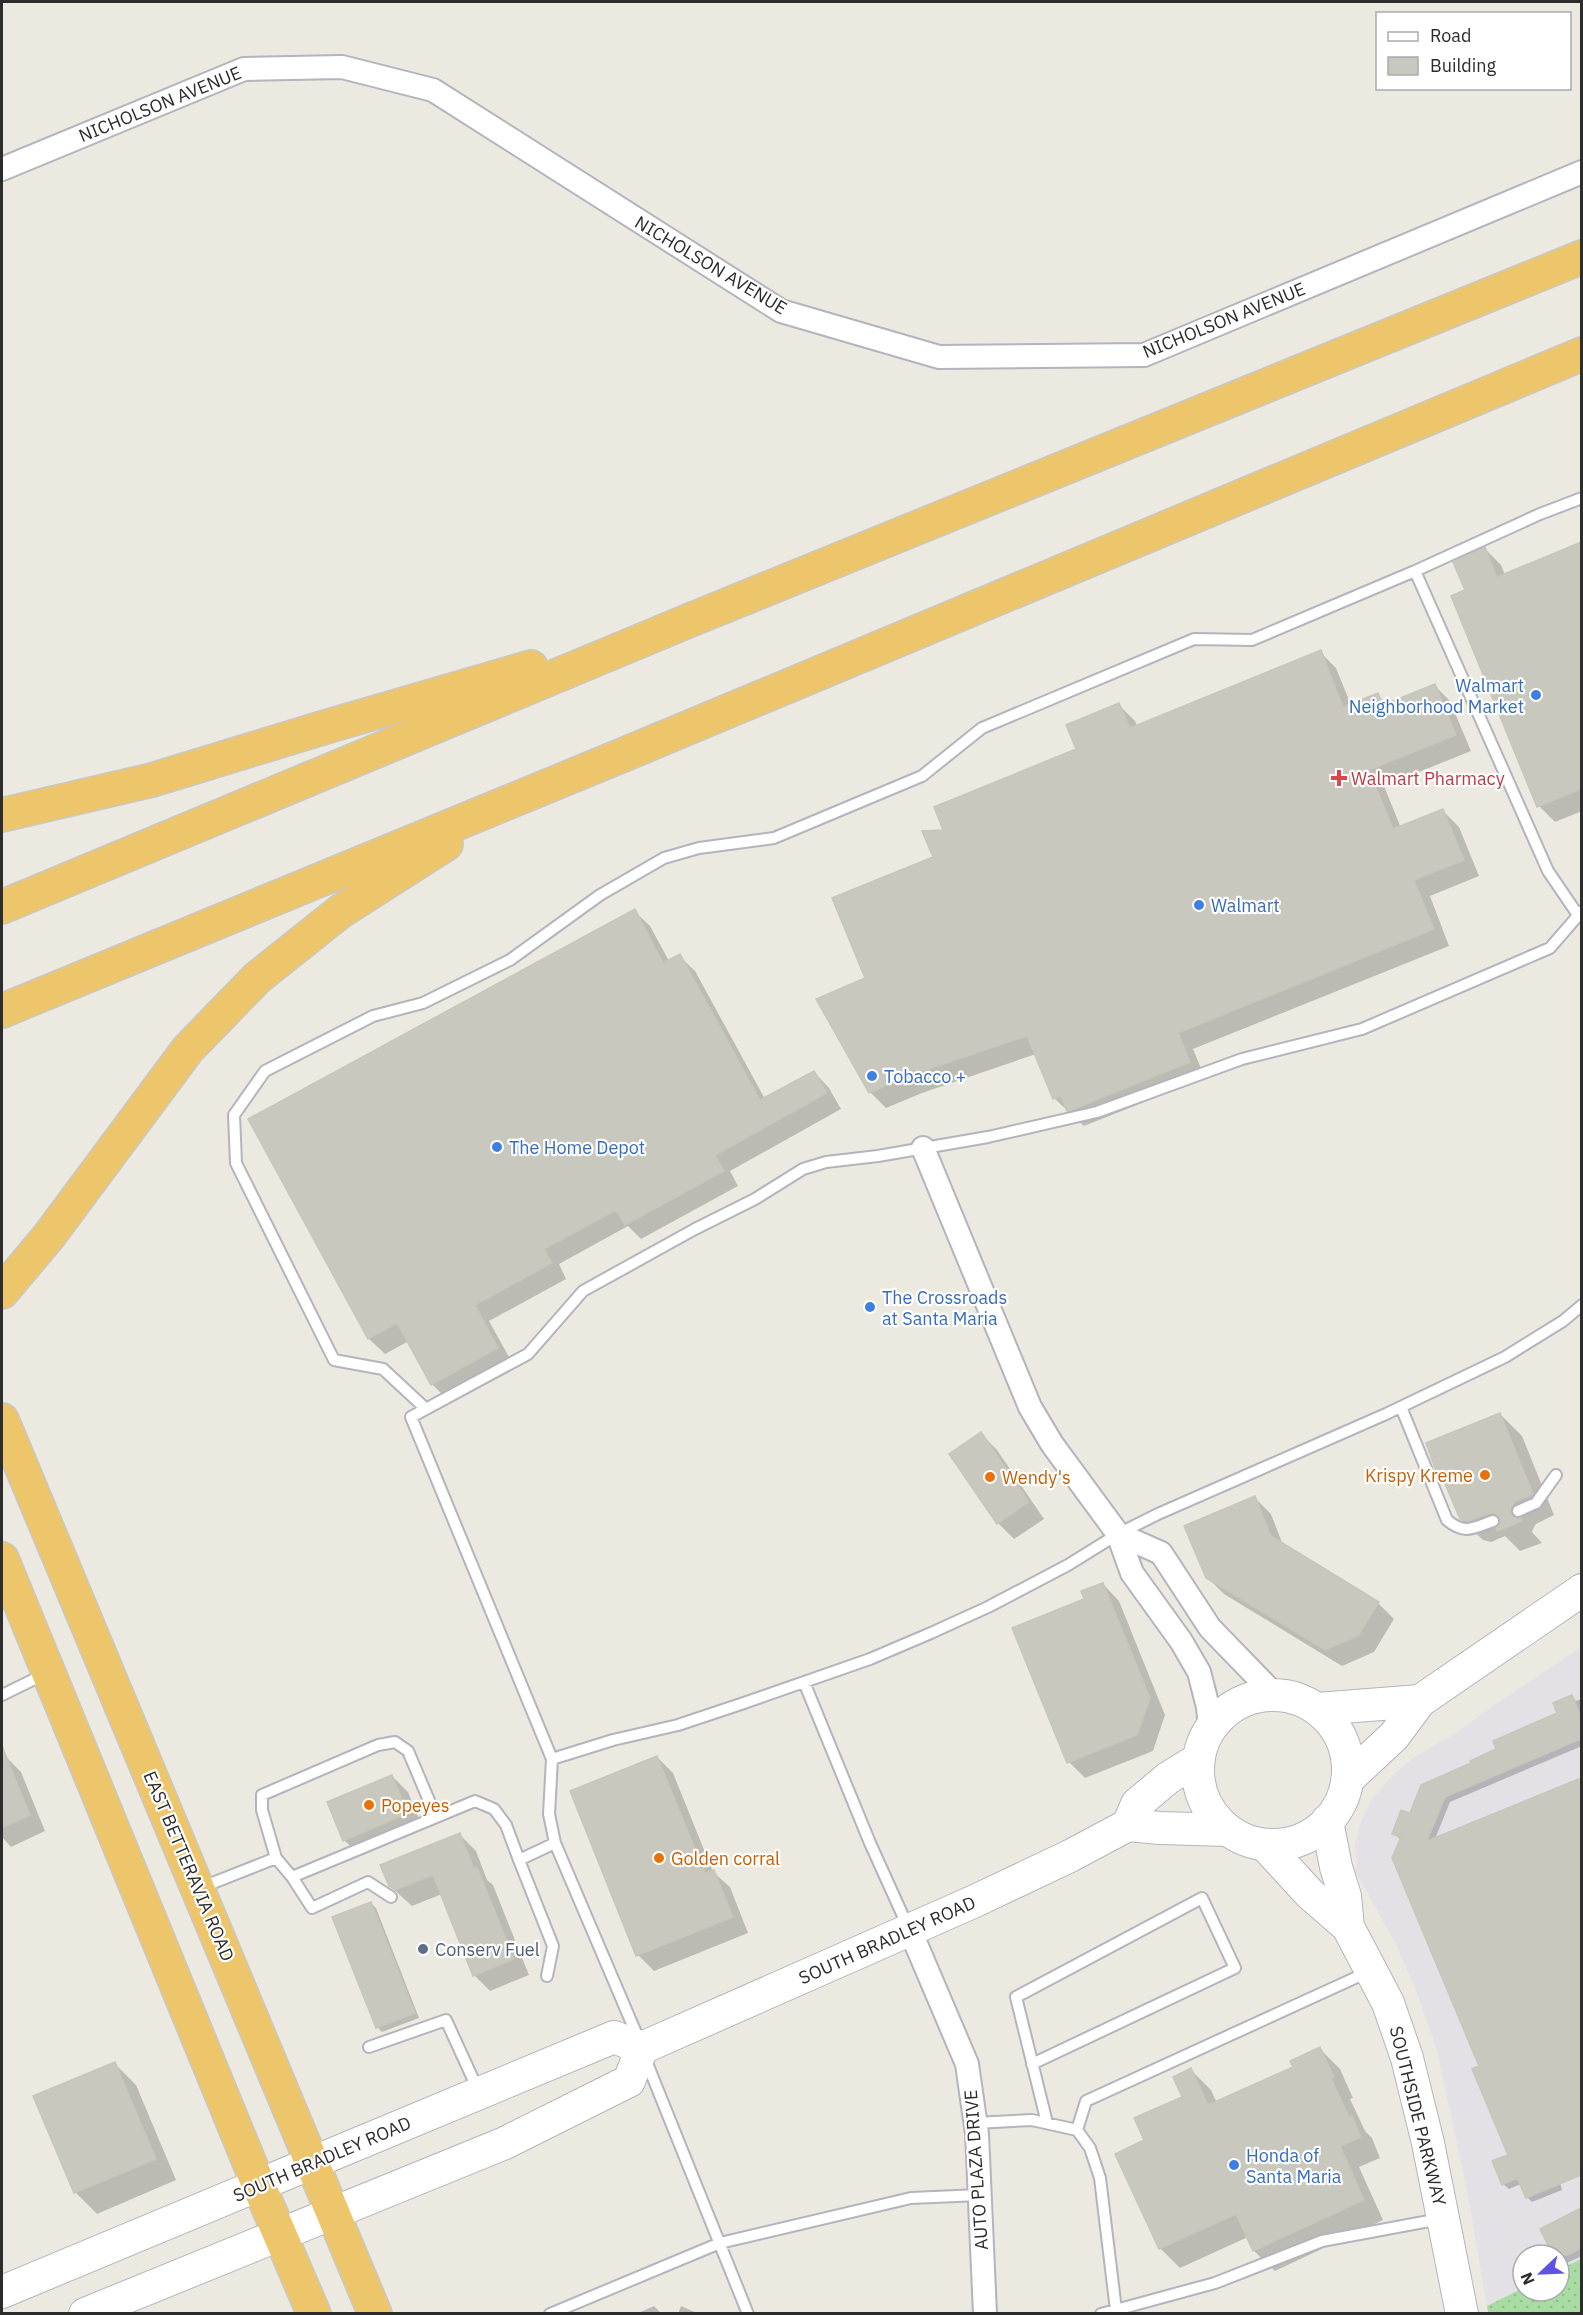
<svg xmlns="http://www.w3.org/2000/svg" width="1583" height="2315" font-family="'IBM Plex Sans',sans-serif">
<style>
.industrial{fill:#e3e0e6}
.green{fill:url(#green-dots)}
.shadow{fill:#0003}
.building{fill:#c8c8be;stroke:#c7c6ba;stroke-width:1.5}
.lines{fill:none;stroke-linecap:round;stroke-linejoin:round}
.lane-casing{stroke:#b4b3be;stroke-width:14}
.street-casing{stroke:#b4b3be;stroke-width:26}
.secondary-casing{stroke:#b4b3be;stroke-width:34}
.highway-casing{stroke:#c8c8c8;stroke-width:36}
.lane{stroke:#fff;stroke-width:10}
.street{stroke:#fff;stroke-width:22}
.secondary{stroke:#fff;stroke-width:32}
.highway{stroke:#edc56b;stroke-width:33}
.shop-dot{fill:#3f7fe0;stroke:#fff;stroke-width:2}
.health-dot{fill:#e0444e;stroke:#fff;stroke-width:2}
.food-dot{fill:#e8710a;stroke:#fff;stroke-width:2}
.service-dot{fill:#5c6f8a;stroke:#fff;stroke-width:2}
.labels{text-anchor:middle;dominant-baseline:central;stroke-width:4.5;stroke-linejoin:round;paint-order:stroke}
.street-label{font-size:18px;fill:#2c2c2c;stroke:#fff}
.shop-label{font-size:18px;fill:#366cbe;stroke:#fff;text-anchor:start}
.health-label{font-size:18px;fill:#be3a42;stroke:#fff;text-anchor:start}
.food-label{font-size:18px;fill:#c56008;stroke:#fff;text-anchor:start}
.service-label{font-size:18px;fill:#4e5e75;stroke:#fff;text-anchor:start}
</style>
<defs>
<pattern id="green-dots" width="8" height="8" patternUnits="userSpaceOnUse" patternTransform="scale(1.5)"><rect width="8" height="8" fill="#a8dca3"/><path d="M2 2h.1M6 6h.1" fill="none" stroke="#91bd8c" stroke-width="1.8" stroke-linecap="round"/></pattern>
</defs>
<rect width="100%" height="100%" fill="#eceae0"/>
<path class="industrial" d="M1581 1647V2259L1559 2270V2255H1523V2288L1487 2306 1467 2190 1437 2050 1414 1985 1396 1945 1355 1870 1357 1864 1355 1845 1360 1824 1371 1800 1392 1776 1413 1758 1459 1731 1491 1707Z"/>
<path class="green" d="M1581 2259V2313H1488L1487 2306 1523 2288V2291H1559V2270Z"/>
<path class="shadow" d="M1582 543V811L1555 822 1539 806 1467 591 1485 549 1501 565 1505 575Z
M1320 652 1336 668 1351 705 1377 695 1387 704 1434 685 1450 701 1471 751 1384 786 1401 828 1443 811 1459 827 1479 876 1430 896 1449 946 1193 1049 1205 1078 1084 1126 1054 1098 1036 1054 922 1093 886 1108 870 1092 867 979 935 858 946 832 1078 750 1119 705 1135 721 1137 726Z
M634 911 650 926 669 961 679 956 695 971 765 1099 814 1072 829 1088 841 1109 730 1171 738 1186 641 1239 628 1226 559 1264 566 1279 489 1321 513 1364 447 1399 432 1384 409 1341 385 1354 369 1339 250 1120Z
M1500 1414 1522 1436 1554 1515 1536 1524 1533 1529 1532 1532 1542 1543 1520 1551 1505 1536 1491 1542 1483 1540 1461 1519 1444 1476 1437 1470Z
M981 1434 997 1450 1044 1519 1014 1539 998 1523Z
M1255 1498 1271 1514 1283 1545 1378 1603 1394 1619 1374 1652 1342 1666 1224 1594 1207 1577Z
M1103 1584 1119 1601 1165 1715 1153 1751 1085 1778 1069 1762 1086 1599Z
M1572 1697 1576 1701 1582 1699V1746L1450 1802 1435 1839 1582 1780V2174L1560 2183 1562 2190 1532 2202 1527 2197 1521 2184 1509 2189 1503 2184 1510 2155 1401 1840 1394 1833 1411 1815 1498 1750 1559 1714Z
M5 1756 21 1772 45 1831 11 1847 2 1837V1757Z
M657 1757 673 1773 713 1872 730 1887 748 1933 654 1971 638 1955Z
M392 1776 408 1792 423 1829 361 1856 344 1840Z
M460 1835 476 1851 487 1880 493 1885 529 1975 490 1991 474 1975 442 1894 412 1906 390 1886Z
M371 1903 376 1908 419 2018 382 2032 377 2027Z
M1320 2049 1340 2069 1353 2098 1350 2099 1365 2131 1372 2138 1380 2158 1359 2167 1383 2220 1275 2271 1254 2251 1248 2237 1180 2268 1160 2248 1146 2141 1184 2097 1191 2070 1211 2090 1217 2103 1295 2067Z
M114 2063 136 2085 176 2180 97 2214 75 2192 35 2097Z
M1582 2210V2256L1562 2265 1559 2262V2255H1554L1542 2230Z
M654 2306 662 2314H636Z
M681 2306 699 2314H678Z"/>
<path class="building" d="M1581 542V789L1537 807 1451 596 1465 590 1453 562 1485 547 1497 577Z
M1321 650 1343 707 1378 693 1383 705 1435 684 1456 735 1369 770 1393 829 1443 809 1464 860 1414 880 1434 929 1178 1033 1190 1062 1069 1111H1067L1061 1096 1053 1099 1027 1036 905 1077 869 1093 816 999 865 978 832 898 933 857 922 831 943 830 934 807 1076 749 1066 725 1119 703 1130 728Z
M635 909 663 963 680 954 760 1100 814 1071 827 1093 715 1155 724 1171 625 1225 616 1210 544 1249 552 1263 475 1305 498 1348 431 1385 397 1323 368 1339 248 1119Z
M1500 1413 1533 1494 1514 1502 1512 1507 1511 1515 1514 1517 1520 1518 1522 1521 1497 1531 1496 1528 1499 1525 1500 1519 1495 1514 1490 1513 1468 1521 1460 1519 1439 1470 1436 1471 1426 1443Z
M981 1432 1029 1502 997 1524 949 1454Z
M1255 1496 1271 1536 1379 1602 1358 1636 1325 1650 1206 1578 1184 1526Z
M1103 1583 1150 1698 1137 1735 1067 1763 1012 1628 1084 1599 1081 1591Z
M1572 1695 1581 1717V1739L1445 1797 1427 1841 1581 1778V2175L1526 2198 1517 2178 1502 2185 1492 2161 1508 2155 1472 2069 1479 2066 1392 1858 1401 1837 1392 1834 1401 1810 1410 1813 1421 1785 1471 1763 1470 1761 1496 1749 1493 1741 1557 1713 1553 1703Z
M2 1746 30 1815 2 1828Z
M657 1756 705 1873 714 1870 733 1917 636 1956 570 1791Z
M392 1775 408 1813 343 1841 327 1802Z
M460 1833 474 1869 477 1867 514 1959 473 1976 433 1875 395 1890 389 1886 380 1865Z
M371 1902 415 2013 376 2028 332 1917Z
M1320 2047 1334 2077 1331 2078 1349 2117 1352 2116 1361 2137 1340 2146 1364 2200 1253 2251 1236 2214 1159 2249 1115 2154 1144 2140 1134 2118 1182 2097 1173 2077 1191 2068 1208 2105 1293 2067 1290 2061Z
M115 2062 156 2159 74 2193 33 2096Z
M1581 2208V2248L1568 2255H1553L1540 2229Z"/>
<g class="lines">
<defs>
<path id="lane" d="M1415 571 1548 871 1578 915
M1582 911 1550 948 1362 1029 1242 1059 1097 1112 988 1137 878 1156 826 1162 803 1169 755 1199 695 1229 583 1291 528 1354 411 1417 552 1759 613 1740 678 1725 741 1704 870 1659 931 1633 988 1607 1068 1565 1118 1534 1158 1514 1386 1414 1505 1357 1563 1321 1582 1305
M1401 1407 1447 1520C1465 1535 1473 1528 1493 1521
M426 1409 383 1369 334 1360 236 1163 234 1115 265 1071 373 1016 423 1003 510 960 600 895 664 858 699 848 774 838 922 776 982 728 1194 639 1252 640 1415 571 1540 514 1582 498
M1518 1511 1536 1503 1556 1475
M804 1682 870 1843 908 1927
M2 1695 45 1674
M552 1759 549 1814 555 1843 639 2040
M276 1858 262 1810V1795L378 1745 395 1742 408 1751 436 1817
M292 1877 475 1801 494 1809 506 1825 519 1860
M200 1888 276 1858 292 1877 312 1908 368 1882 391 1897
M547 1976 553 1946 519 1860 555 1843
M369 2047 446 2020 478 2090
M645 2058 748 2314
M1032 2064 1235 1968 1202 1898 1016 1997 1047 2123
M975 2123 1032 2120 1077 2130 1090 2148 1100 2178 1116 2310
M1077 2130 1086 2101 1368 1972
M550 2314 720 2243 911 2198 979 2195
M1101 2314 1215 2283 1322 2241 1440 2219"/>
<path id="street" d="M2 169 244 69 342 67 433 90 781 311 939 357 1144 355 1582 172
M923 1148 1030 1407 1052 1444 1118 1534 1132 1573 1181 1641 1199 1672 1208 1707 1210 1729
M1118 1534 1161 1553 1210 1628 1274 1694
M910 1930 967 2064 977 2134 985 2314"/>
<path id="secondary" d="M1198 1770a75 75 0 1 1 150 0a75 75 0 1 1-150 0Z
M1317 1709 1420 1701
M1347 1780 1394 1736 1420 1701 1582 1590
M1327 1821 1336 1867 1345 1896 1348 1927
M1128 1825 1137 1804 1168 1778 1199 1759
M1265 1845 1310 1894 1348 1927 1388 2003 1407 2058 1428 2143 1462 2314
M2 2292 614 2037 642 2048 975 1901 1070 1856 1128 1825 1160 1828 1228 1830
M85 2314 505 2143 629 2081 642 2048"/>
<path id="highway" d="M2 815 152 780 322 728 531 667
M2 907 688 621 1582 257
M2 1011 635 750 1582 354
M2 1292 49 1236 188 1049 257 978 341 911 446 844
M2 1420 375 2314
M2 1559 259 2186 314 2314"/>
</defs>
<use href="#lane" class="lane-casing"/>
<use href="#street" class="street-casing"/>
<use href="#secondary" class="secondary-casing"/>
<use href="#highway" class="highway-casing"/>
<use href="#lane" class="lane"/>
<use href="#street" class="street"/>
<use href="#secondary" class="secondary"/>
<use href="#highway" class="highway"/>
</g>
<g class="shop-dot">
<circle cx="1536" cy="695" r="6"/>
<circle cx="1199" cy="905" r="6"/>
<circle cx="872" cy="1076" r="6"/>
<circle cx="497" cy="1147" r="6"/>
<circle cx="870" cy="1307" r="6"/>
<circle cx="1234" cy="2165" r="6"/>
</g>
<path class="health-dot" d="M1336 769h6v6h6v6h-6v6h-6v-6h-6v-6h6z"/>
<g class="food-dot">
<circle cx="1485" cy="1475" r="6"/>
<circle cx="990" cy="1477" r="6"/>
<circle cx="369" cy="1805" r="6"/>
<circle cx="659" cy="1858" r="6"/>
</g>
<circle class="service-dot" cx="423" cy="1949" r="6"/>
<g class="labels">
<g class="street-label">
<text transform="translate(160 104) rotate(-22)">NICHOLSON AVENUE</text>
<text transform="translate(711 265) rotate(31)">NICHOLSON AVENUE</text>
<text transform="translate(1224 320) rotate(-22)">NICHOLSON AVENUE</text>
<text transform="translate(189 1866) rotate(67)">EAST BETTERAVIA ROAD</text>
<text transform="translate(887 1940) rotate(-24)">SOUTH BRADLEY ROAD</text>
<text transform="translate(1418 2116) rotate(76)">SOUTHSIDE PARKWAY</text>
<text transform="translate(322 2159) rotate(-23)">SOUTH BRADLEY ROAD</text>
<text transform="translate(976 2170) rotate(-94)">AUTO PLAZA DRIVE</text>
</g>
<g class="shop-label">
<text x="1524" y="685" text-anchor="end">Walmart<tspan x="1524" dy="21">Neighborhood Market</tspan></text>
<text x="1211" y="905">Walmart</text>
<text x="884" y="1076">Tobacco +</text>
<text x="509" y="1147">The Home Depot</text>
<text x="882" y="1297">The Crossroads<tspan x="882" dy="21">at Santa Maria</tspan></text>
<text x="1246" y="2155">Honda of<tspan x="1246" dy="21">Santa Maria</tspan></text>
</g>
<g class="health-label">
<text x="1351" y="778">Walmart Pharmacy</text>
</g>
<g class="food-label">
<text x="1473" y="1475" text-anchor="end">Krispy Kreme</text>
<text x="1002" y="1477">Wendy's</text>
<text x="381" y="1805">Popeyes</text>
<text x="671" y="1858">Golden corral</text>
</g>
<g class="service-label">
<text x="435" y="1949">Conserv Fuel</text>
</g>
</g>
<rect width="1583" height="2315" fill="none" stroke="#2c2c2c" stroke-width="6"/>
<rect x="1376" y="12" width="195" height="78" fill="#ffffff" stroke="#ababab" stroke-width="1.5"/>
<rect x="1388" y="32" width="30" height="9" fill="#ffffff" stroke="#ababab" stroke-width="1.5"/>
<text x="1430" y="42" font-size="18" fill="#2c2c2c">Road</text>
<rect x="1388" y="57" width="30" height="18" fill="#c8c8be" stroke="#ababab" stroke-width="1.5"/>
<text x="1430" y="72" font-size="18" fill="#2c2c2c">Building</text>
<g transform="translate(1541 2273) rotate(247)"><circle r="28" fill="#ffffff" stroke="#ababab" stroke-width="1.5"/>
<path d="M0-4.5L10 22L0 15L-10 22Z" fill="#5e53e6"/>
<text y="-9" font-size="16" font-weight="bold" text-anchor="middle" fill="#2c2c2c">N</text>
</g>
</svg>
